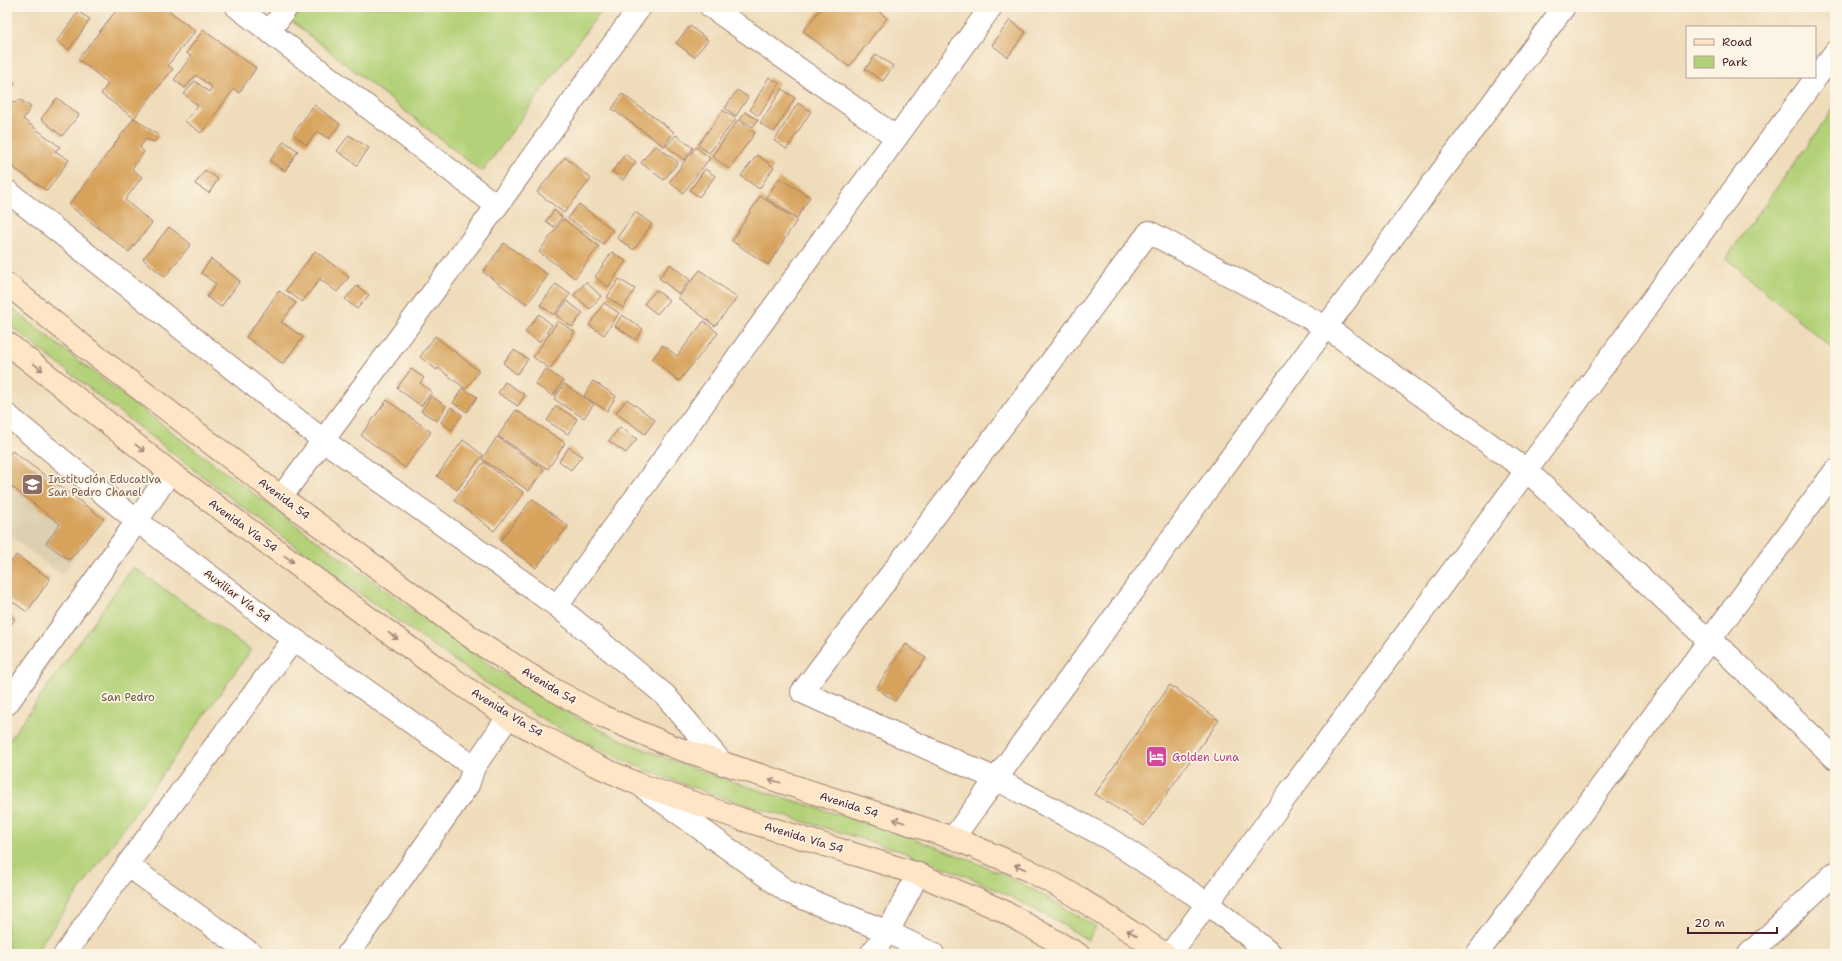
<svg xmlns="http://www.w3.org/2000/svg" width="1842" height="961" font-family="'Shantell Sans',sans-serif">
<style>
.built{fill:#ddcfb1}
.green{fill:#b3d178;stroke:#7e7852}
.building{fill:#d7a35b}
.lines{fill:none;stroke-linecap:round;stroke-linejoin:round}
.street-casing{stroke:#9c7e72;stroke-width:24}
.secondary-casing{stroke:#9c7e72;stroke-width:24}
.street{stroke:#fff;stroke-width:22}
.secondary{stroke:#fde5c5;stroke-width:22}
.oneway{stroke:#a48278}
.labels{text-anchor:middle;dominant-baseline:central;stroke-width:3.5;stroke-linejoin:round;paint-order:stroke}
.education-label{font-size:11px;fill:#785e54;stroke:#fcf5e5;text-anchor:start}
.street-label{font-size:11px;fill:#4a1f2b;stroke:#fcf5e5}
.park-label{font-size:11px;fill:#6a5442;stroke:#fcf5e5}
.hotel-label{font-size:11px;fill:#b23c85;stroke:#fcf5e5;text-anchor:start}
</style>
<rect width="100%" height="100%" fill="#fcf5e5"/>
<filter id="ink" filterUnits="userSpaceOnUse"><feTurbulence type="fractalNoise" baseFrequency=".025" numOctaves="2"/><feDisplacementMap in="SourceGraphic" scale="8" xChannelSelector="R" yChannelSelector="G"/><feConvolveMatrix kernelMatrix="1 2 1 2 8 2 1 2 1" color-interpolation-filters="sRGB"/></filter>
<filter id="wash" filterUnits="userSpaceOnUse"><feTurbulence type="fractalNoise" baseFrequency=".012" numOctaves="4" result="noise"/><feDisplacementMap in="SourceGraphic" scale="16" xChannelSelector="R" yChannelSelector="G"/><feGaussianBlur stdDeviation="0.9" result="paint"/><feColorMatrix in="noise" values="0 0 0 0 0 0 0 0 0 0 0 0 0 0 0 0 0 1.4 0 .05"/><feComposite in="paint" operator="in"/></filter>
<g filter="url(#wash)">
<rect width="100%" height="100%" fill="#efdcba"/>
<path class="built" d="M9 448 104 519 61 575 7 533V450Z"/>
<path class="green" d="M299 7H604L482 172 290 20Z
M1835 107V351L1726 258Z
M7 304C124 398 245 488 367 577 444 632 520 692 607 733 730 791 866 814 991 869 1028 885 1062 906 1096 927L1088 940C1025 901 964 872 894 849 796 817 694 795 601 750 525 714 457 662 388 614 258 521 132 423 7 323Z
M133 567 251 650 34 954H7V743Z"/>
<g id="blocks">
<path class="building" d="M119 7H169L167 9 195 31 168 65 173 69 134 118 159 136 154 142 146 139 140 147 144 152 132 169 142 177 125 200 152 223 129 252 69 205 134 118 101 94 108 83 78 59Z
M822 7H873L887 18 849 67 803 31Z
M78 12 90 19 69 50 57 41Z
M1010 20 1026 32 1008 57 992 45Z
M690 26 708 40 694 57 676 43Z
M203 30 256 68 239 93 234 89 201 133 185 121 198 106 184 94 195 81 209 92 212 87 196 75 185 88 174 80 191 56 186 53Z
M876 54 893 66 883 81 865 69Z
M7 77 15 83 7 93Z
M769 77 779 83 759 116 750 110Z
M782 89 795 98 774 132 760 123Z
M737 90 748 97 736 116 725 108Z
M622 94 674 132 664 146 612 109Z
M7 97 15 103 19 99 31 107 23 119 60 147 55 151 69 160 47 191 7 163Z
M57 98 79 115 62 136 41 119Z
M798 103 811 111 787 149 774 141Z
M314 105 340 124 329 139 317 131 307 145 293 134Z
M723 110 736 119 709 153 698 145Z
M745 112 758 120 753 127 740 119Z
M738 120 755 133 729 169 712 156Z
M349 135 369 148 357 165 337 151Z
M676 135 693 148 684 160 666 146Z
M284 141 298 151 285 171 270 161Z
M655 145 678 162 664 180 641 163Z
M696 147 710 158 683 193 669 182Z
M625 154 636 162 623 180 612 172Z
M757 155 774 167 759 189 741 176Z
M565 157 591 179 564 213 537 192Z
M705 169 715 176 699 197 690 190Z
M205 170 218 179 209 193 195 184Z
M779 178 810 197 797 218 766 198Z
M760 196 797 220 768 265 732 241Z
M579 204 613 230 603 244 568 218Z
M554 210 562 217 554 227 546 221Z
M635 212 652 224 634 250 617 238Z
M563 219 599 246 575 278 539 252Z
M169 227 191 244 165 277 143 259Z
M504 243 548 275 527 304 483 272Z
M315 251 349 277 337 292 320 279 302 302 286 290Z
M612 252 626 261 608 287 595 277Z
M211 259 240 281 221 307 207 297 216 284 201 273Z
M670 264 690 280 679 294 659 278Z
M700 270 737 298 715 326 678 298Z
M619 279 635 289 623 308 607 297Z
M586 282 601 296 590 309 574 295Z
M556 284 570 294 554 315 540 305Z
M357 286 369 295 357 309 345 299Z
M656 290 669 300 657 314 644 304Z
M279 291 296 303 281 322 303 337 283 364 246 337Z
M567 301 583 313 572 327 556 315Z
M604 303 619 313 604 335 589 325Z
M539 314 552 325 539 342 525 332Z
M622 315 643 329 636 340 615 326Z
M558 321 575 332 550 369 533 357Z
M704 321 718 333 679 381 652 359 663 345 677 356Z
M435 336 479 371 466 389 438 368 437 370 420 357Z
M514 350 528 359 517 374 503 363Z
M411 369 424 378 420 383 432 392 421 406 397 388Z
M546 369 563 381 553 396 535 384Z
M593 381 616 396 607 411 584 396Z
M505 382 525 395 518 406 498 393Z
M564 384 594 404 584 418 554 399Z
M462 388 477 397 467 412 453 403Z
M431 396 446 406 437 421 421 411Z
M627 399 655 420 645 434 616 413Z
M387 400 431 432 405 468 361 435Z
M556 406 577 419 568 434 547 421Z
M451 407 462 415 452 430 441 422Z
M516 410 565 443 548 469 498 436Z
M620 427 637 439 626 453 609 441Z
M497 437 544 469 529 491 482 459Z
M463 440 483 455 457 490 437 476Z
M569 447 582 456 571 470 559 461Z
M12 451 104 519 69 560 46 543 60 524 7 483V458Z
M484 462 524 493 494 531 454 500Z
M532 499 568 526 536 568 500 541Z
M16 555 50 579 27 612 7 598V567Z
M7 613 15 619 8 629 7 628Z
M906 644 926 658 895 701 876 688Z
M1170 685 1219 720 1144 826 1095 794Z"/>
</g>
</g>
<g filter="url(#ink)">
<use href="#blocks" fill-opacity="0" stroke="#9c7e72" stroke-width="1"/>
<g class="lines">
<defs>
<path id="street" d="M237 7 497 206
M711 7 896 137
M270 31 287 7
M7 191 324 441 557 606 665 695 723 764
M7 415 137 521 294 639 474 767
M281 497 497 206 640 7
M557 606 991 7
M7 704 137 521 170 472
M644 788 788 892 888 932 933 954
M953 838 1326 327 1564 7
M127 865 252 954
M65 954 127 865 294 639
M348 954 468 785 474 767 508 717
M871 954 888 932 918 874
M1170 954 1835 52
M1271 954 1207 903 1108 838 996 779 802 692 1149 232 1326 327 1526 470 1709 641 1725 652 1835 758
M1477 954 1835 471
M1749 954 1835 873"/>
<path id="secondary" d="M7 284 86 348 281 497 479 643 549 687 604 717 674 747 953 838C977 848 1002 858 1026 869 1075 893 1120 925 1165 954
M7 343 170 472 436 667 508 717 595 765 638 784 741 819 918 874 1001 910 1078 954"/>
</defs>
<use href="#street" class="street-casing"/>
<use href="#secondary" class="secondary-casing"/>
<use href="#street" class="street"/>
<use href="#secondary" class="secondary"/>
</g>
<defs><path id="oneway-shaft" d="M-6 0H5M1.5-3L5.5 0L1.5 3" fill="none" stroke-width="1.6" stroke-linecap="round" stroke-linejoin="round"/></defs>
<g class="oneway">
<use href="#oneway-shaft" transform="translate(38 367) rotate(38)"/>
<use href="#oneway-shaft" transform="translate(140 448) rotate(38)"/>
<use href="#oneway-shaft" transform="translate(289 559) rotate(36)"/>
<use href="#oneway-shaft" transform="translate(393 636) rotate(36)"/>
<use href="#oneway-shaft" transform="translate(775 781) rotate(-162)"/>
<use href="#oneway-shaft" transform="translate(899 821) rotate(-162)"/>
<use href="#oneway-shaft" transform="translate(1020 867) rotate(-156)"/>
<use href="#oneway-shaft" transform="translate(1132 933) rotate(-147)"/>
</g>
</g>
<defs>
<symbol id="school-square" viewBox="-11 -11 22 22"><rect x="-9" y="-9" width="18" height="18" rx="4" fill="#8d6e63" stroke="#fcf5e5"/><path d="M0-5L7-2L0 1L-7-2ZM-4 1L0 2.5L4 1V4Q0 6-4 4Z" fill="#fff"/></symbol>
<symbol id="hotel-square" viewBox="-11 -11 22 22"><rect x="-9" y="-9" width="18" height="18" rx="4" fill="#d1479c" stroke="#fcf5e5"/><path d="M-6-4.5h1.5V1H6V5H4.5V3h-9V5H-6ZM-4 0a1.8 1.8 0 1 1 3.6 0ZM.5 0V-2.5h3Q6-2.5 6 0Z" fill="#fff"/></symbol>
</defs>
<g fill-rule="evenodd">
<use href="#school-square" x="20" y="472" width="25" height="25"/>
<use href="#hotel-square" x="1144" y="744" width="25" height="25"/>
</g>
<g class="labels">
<g class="education-label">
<text x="48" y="479">Institución Educativa<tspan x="48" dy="13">San Pedro Chanel</tspan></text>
</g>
<g class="street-label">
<text transform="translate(284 499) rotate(37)">Avenida 54</text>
<text transform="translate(243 526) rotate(36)">Avenida Vía 54</text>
<text transform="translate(237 596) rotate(37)">Auxiliar Vía 54</text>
<text transform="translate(549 686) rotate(31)">Avenida 54</text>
<text transform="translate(507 713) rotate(32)">Avenida Vía 54</text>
<text transform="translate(849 805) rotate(18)">Avenida 54</text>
<text transform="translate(804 838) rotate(17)">Avenida Vía 54</text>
</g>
<g class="park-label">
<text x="128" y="697">San Pedro</text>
</g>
<g class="hotel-label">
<text x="1172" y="757">Golden Luna</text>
</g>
</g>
<rect width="1842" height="961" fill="none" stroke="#fcf5e5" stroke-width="24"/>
<rect x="1686" y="26" width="130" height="52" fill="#fcf5e5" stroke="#b59f9b"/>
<rect x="1694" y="39" width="20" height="6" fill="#fde5c5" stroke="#b59f9b"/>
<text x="1722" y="46" font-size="12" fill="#4a1f2b">Road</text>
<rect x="1694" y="56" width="20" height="12" fill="#b3d178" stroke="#b59f9b"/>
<text x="1722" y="66" font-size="12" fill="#4a1f2b">Park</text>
<path d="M1688 927v6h89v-6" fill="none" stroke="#4a1f2b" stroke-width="2"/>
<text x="1694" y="927" font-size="12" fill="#4a1f2b" stroke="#fcf5e5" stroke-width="3" paint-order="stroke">20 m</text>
</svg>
